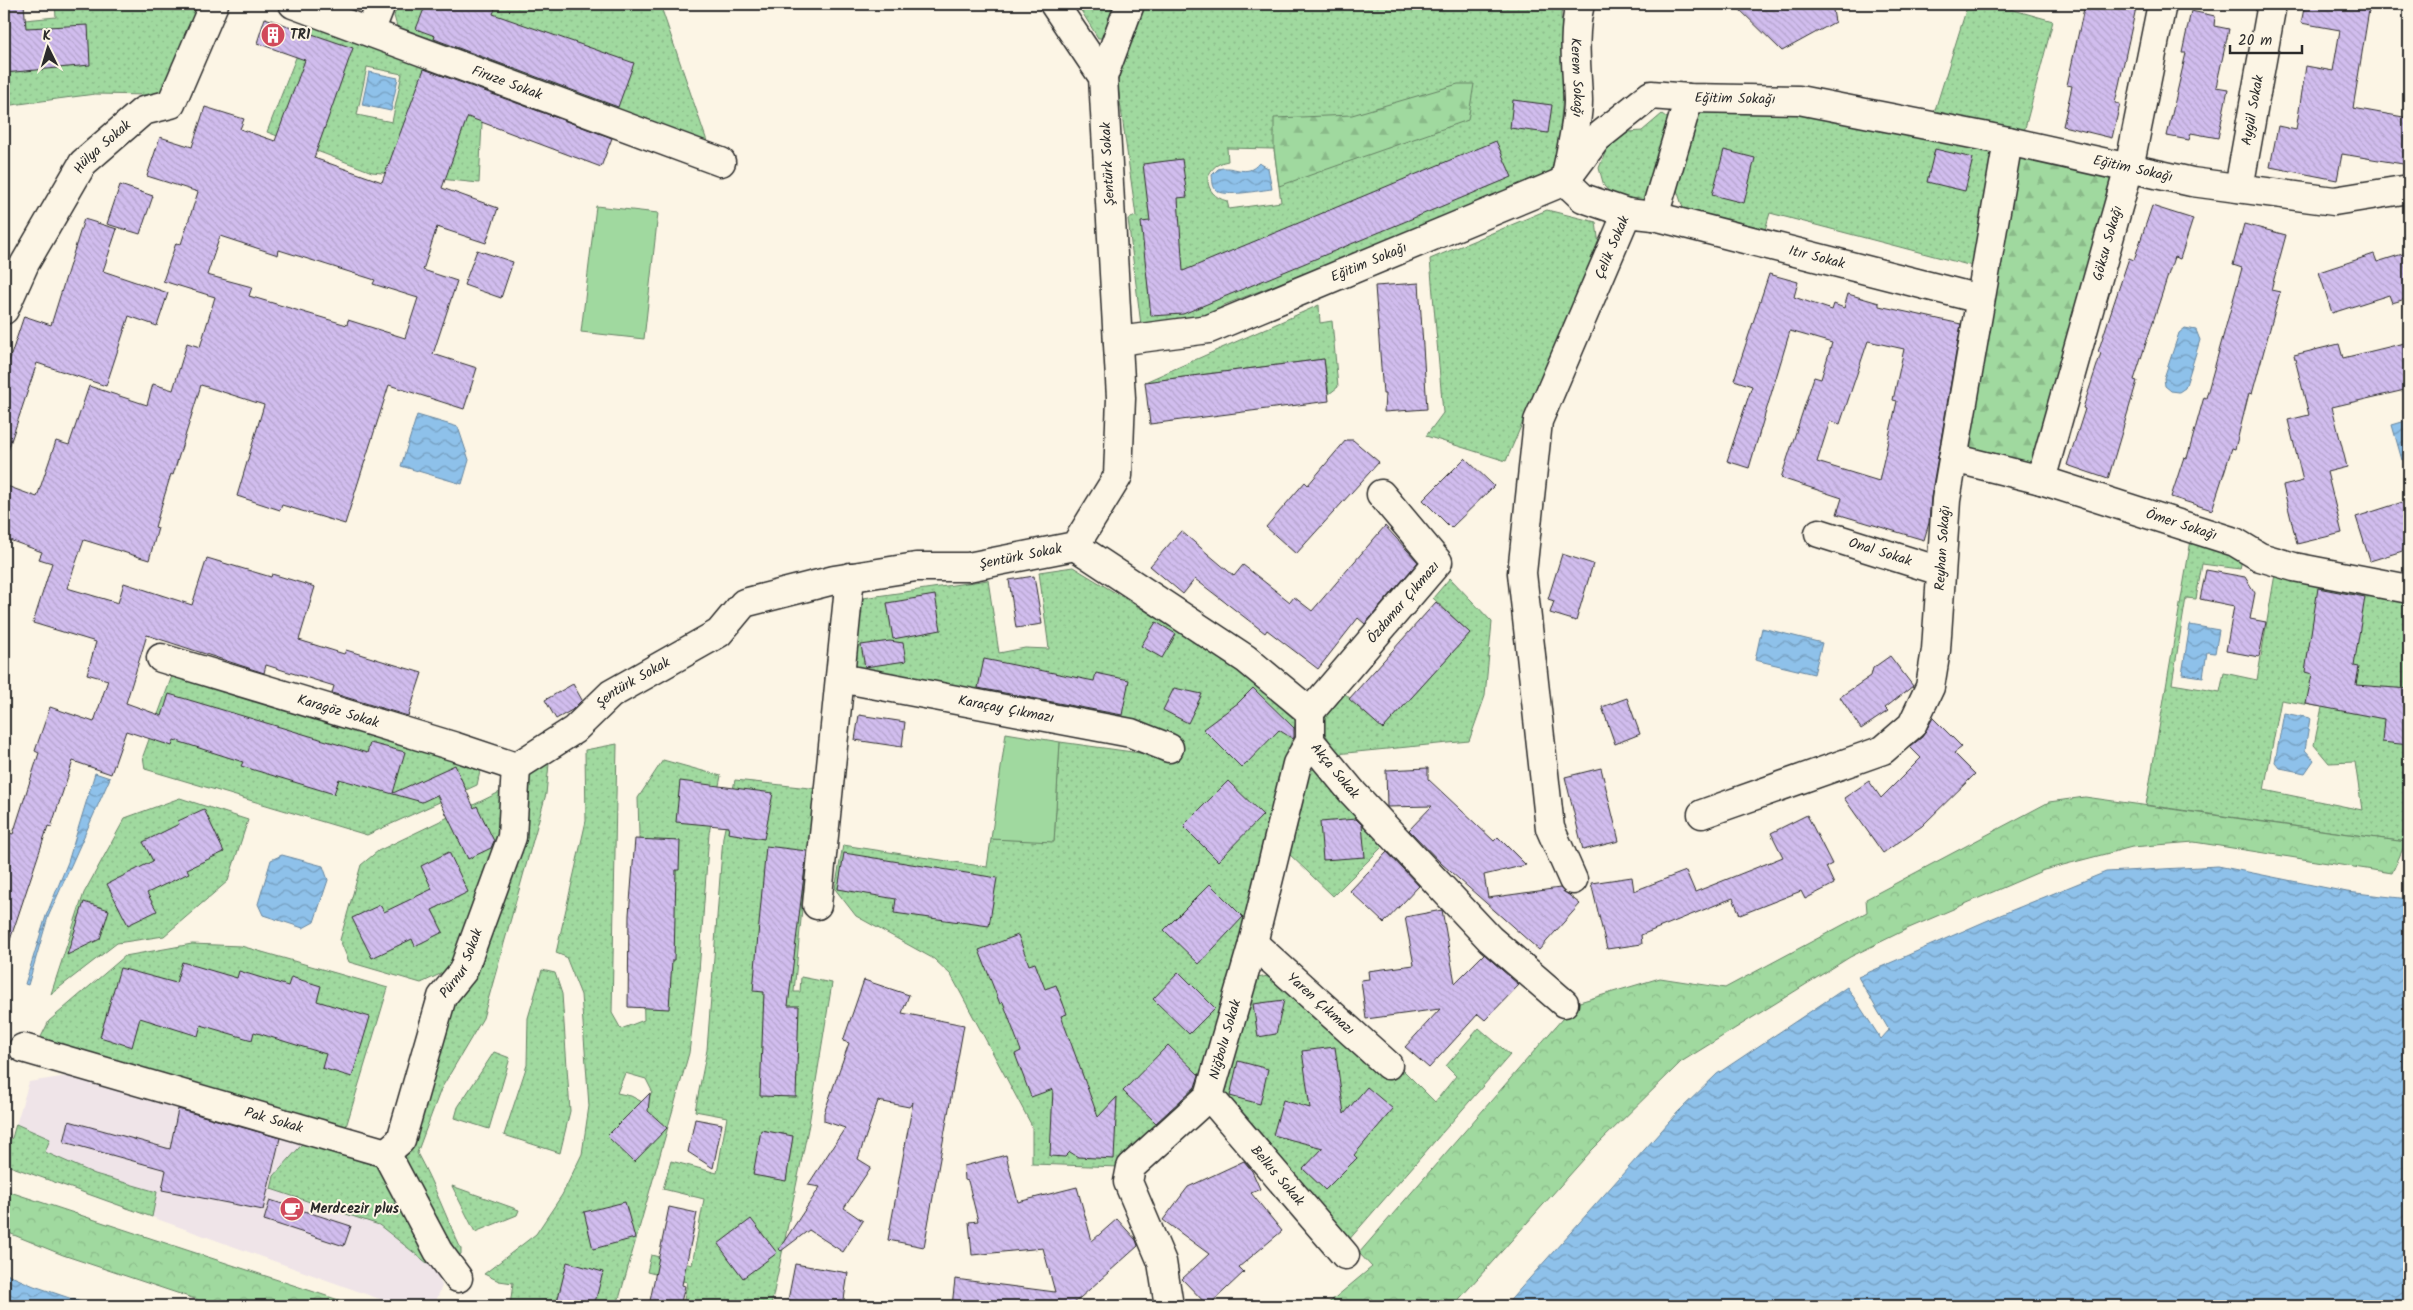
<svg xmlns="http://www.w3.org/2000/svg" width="2413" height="1310" font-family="Kalam,sans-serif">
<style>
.built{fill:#efe4e8}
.grass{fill:url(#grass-dots);stroke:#668265;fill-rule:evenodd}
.forest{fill:url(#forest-firs);stroke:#668265}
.park{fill:url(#park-crowns);stroke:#668265}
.pitch{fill:#a0d99f;stroke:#668265}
.water{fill:url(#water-waves);stroke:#66859e}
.building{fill:url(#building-back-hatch);stroke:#2b2b2b;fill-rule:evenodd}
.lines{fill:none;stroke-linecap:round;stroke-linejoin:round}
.minor-casing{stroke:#2b2b2b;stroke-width:31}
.minor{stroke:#fcf5e5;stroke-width:28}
.labels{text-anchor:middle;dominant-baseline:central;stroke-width:4;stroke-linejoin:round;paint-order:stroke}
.poi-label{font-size:14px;font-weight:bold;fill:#2b2b2b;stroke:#fcf5e5;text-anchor:start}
.street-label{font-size:14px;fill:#2b2b2b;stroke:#fcf5e5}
</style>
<defs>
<pattern id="grass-dots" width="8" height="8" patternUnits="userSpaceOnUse" patternTransform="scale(1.25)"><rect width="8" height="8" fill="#a0d99f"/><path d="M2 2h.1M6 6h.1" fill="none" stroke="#8aba89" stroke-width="1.8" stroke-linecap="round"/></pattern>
<pattern id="forest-firs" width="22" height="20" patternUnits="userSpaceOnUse" patternTransform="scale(1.25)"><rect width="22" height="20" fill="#a0d99f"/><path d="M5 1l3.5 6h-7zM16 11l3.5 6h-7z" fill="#8aba89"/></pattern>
<pattern id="park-crowns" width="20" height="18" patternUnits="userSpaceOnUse" patternTransform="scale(1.25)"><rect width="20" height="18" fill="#a0d99f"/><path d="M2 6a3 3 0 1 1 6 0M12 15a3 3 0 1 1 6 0" fill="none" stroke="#8aba89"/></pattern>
<pattern id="water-waves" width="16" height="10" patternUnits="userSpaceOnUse" patternTransform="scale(1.25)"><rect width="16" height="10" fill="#8ec1ea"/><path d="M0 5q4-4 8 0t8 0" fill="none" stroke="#749dbe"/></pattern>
<pattern id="building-back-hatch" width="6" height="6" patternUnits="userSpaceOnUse" patternTransform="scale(1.25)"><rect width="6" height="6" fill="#d1bdee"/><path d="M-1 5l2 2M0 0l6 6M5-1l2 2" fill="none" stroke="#b4a3cc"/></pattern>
</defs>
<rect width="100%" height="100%" fill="#fcf5e5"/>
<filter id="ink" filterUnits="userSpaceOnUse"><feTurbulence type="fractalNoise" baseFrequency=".02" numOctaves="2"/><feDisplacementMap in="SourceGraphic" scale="10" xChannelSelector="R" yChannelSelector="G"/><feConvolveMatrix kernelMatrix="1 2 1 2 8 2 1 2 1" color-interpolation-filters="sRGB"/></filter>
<g filter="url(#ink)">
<path class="built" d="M80 1074 306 1140 431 1261 442 1286 434 1306H399L4 1164V1142L12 1138 29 1082Z"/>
<path class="grass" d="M55 4H200L165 92 149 95 95 94 4 106V22L56 17Z
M398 4H660L710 150 398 30 394 16Z
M1077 4H1119L1107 38H1098Z
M1144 4H1563L1561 14 1564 83 1557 163 1543 180 1224 305 1205 320 1141 325 1128 219 1136 216 1117 80ZM1227 148 1274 149 1281 202 1229 209 1227 201C1202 195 1201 166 1228 161Z
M1968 4H1992L2053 21 2024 132 1934 113Z
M311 19 484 83 479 183 372 172 267 132ZM367 67 402 74 392 122 357 115Z
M1706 110 1798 111 1997 154 1976 267 1770 213 1764 233 1684 211 1676 187 1699 113Z
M1662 114 1675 124 1645 205 1623 207 1604 186 1599 168 1607 148 1629 132 1642 131Z
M1547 210 1596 222 1599 245 1506 461 1426 436 1443 413 1430 259Z
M1319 305 1320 323 1332 321 1338 387 1329 394 1324 359 1145 382Z
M2191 540 2242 559 2240 569 2202 564 2196 599 2186 598 2172 684 2220 692 2224 673 2257 680 2275 574 2409 579V833L2406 842 2146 805ZM2281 700 2322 707 2314 745 2329 763 2355 762 2362 810 2264 790Z
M1073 567 1239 668 1296 721 1243 944 1207 1082 1119 1167 1032 1164V1126L951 975 934 959 856 916 835 889 843 845 987 867 991 839 1054 841 1060 742 1169 757 853 669 863 598 988 580 999 653 1025 648 1049 649 1039 572Z
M1450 578 1492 622 1485 696 1469 741 1336 754 1320 724 1325 708 1341 690 1383 729 1470 633 1433 598Z
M173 673 481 767 477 785 367 835 145 769 143 756Z
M617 744 612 1013 621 1029 644 1020 638 798 663 760 721 776 709 833 699 972 689 1053 617 1306H510L513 1283 499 1281 484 1274 536 1234 562 1195 582 1154 589 1106 581 995 566 957 556 953 586 821 585 750ZM625 1073 646 1079 652 1091 646 1104 631 1096 617 1093Z
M549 764 546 794 483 1018 441 1089 417 1153C434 1184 446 1217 461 1249V1254L457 1257 396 1154 528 771Z
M1318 768 1386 843 1333 896 1287 852 1307 771Z
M735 780 819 789 813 847 808 846 794 992H800L801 977 832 983 809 1124 771 1306H683L687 1282 647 1272 651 1255 692 1265 704 1199 663 1189 671 1161 717 1173 727 1117 695 1111 707 1050 723 837Z
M500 792V835L451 969 421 983 349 962 340 940 361 865 378 851Z
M180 798 248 820 228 881 164 936 117 943 51 994 84 893 125 818Z
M192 944 241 946 388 988 345 1130 40 1039 49 1021 125 956Z
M542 970 555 973 562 994 570 1111 560 1153 504 1135 527 1065 528 1018Z
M1279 974 1396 1063 1435 1102 1456 1076 1446 1066 1479 1028 1510 1055 1347 1242 1220 1095 1252 979Z
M494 1052 510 1058 489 1129 455 1118 458 1107Z
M16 1124 50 1139 45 1152 95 1174 157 1192 152 1217 4 1164V1142L12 1138Z
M306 1140 365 1156 390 1172 431 1261 427 1263 379 1225 271 1189 274 1176Z
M452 1186 519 1210 517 1215 475 1232Z"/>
<path class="forest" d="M1458 84H1474L1468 120 1279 186 1274 149V118L1352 115Z
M2017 157 2114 177 2035 470 1965 451Z"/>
<path class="park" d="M2085 797 2406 842 2392 873 2194 842 2132 847 2044 870 1909 928 1850 957 1681 1062 1592 1150 1453 1306H1325L1372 1267 1359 1253 1576 1003 1660 978 1725 988 1867 912 1866 899 2049 802Z
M4 1190 357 1306H216L63 1255 4 1231Z"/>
<path class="pitch" d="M596 206 658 213 644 339 581 332Z
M1006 733 1060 742 1054 842 991 839Z"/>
<path class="water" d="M369 72 398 78 391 111 362 105Z
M1259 163 1268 168 1272 189C1261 190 1224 198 1216 190 1212 186 1213 181 1212 175L1218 169C1234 164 1246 179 1259 163Z
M2185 328 2196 330 2200 340 2185 388 2179 392 2171 391 2165 386 2164 378 2179 333Z
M417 415 458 427 469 460 462 484 401 466Z
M2409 420V458L2402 460 2392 425Z
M2190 625 2219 630 2215 653 2207 652 2203 677 2182 674Z
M1762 628 1822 643 1814 674 1755 660Z
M2284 713 2310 718 2305 750 2314 760 2305 773 2280 768 2275 762Z
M95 773 110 778 48 917 28 985 25 984 46 916 68 862Z
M282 855 323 866 328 880 314 922 303 928 263 915 258 904 271 860Z
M2218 866 2347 892 2409 899V1306H1505L1678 1112 1717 1074 1847 987 1881 1039 1889 1030 1858 977 1993 918 2106 872Z
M4 1273 34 1286 93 1306H4Z"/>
<path class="building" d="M4 4H24L26 28 88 25 90 65 4 73Z
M426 4H482L495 9 493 14 634 63 618 107 434 39 435 36 416 29Z
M1734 4H1832L1835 22 1782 51Z
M2085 4H2118L2136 8 2115 103 2120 104 2112 138 2063 126 2072 86 2067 85Z
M2305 4H2370L2353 108 2409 118V165L2342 154 2337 180 2270 167 2278 126 2296 130 2306 66 2333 71 2340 30 2301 23Z
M2191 11 2215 16 2214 26 2229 29 2216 87 2228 89 2218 138 2191 133 2189 140 2167 136 2186 53H2182Z
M265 18 353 48 314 158 382 182 424 69 612 138 601 167 468 117 466 121 442 188 498 208 486 243 437 227 423 270 457 281 433 354 477 368 464 409 389 385 345 524 282 505 280 510 237 496 264 405 201 385 173 475 171 474 155 527 158 528 149 560 84 540 67 588 118 603 124 583 192 605 207 558 271 577 272 574 315 587 299 640 344 654 346 650 422 673 408 716 332 693 334 686 266 665 264 673 147 635 126 703 162 716 169 694 367 753 370 743 405 752 393 793 455 765 474 808 477 806 494 841 491 848 468 859 437 795 422 802 339 779 334 794 241 766 243 762 174 740 172 746 126 731 111 774 73 761 51 827 48 826 7 949 4 948V851L9 833 13 834 39 753 35 751 50 707 94 722 108 680 87 674 96 642 33 623 52 563 39 559 42 552 4 538V485L37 497 56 441 69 445 89 386 147 405 153 384 173 390 187 343 200 347 215 297 163 281 176 243 181 244 198 192 147 176 160 137 192 147 205 107 244 119 240 129 275 141 305 60 257 43ZM220 236 278 255 279 250 324 264 375 280 373 284 418 298 405 338 348 320 347 325 249 296 252 287 207 275Z
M1513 100 1552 105 1548 133 1510 128Z
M1496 141 1512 177 1183 314 1151 316 1141 222 1150 221 1143 164 1182 159 1187 197 1178 198 1183 271Z
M1935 149 1973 158 1965 191 1927 182Z
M1724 150 1755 158 1744 203 1712 195Z
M120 185 153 196 140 234 107 224Z
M2152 206 2193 219 2180 259 2174 257 2134 380 2137 381 2108 479 2067 465 2085 409 2083 408 2101 353 2098 352 2111 312 2129 258 2134 260Z
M84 219 117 229 103 271 168 293 157 326 129 316 106 386 37 363 8 450 4 449V366L7 367 24 316 51 325Z
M2244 224 2286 235 2271 290 2280 292 2252 394 2249 393 2235 449 2232 448 2212 510 2171 497 2184 457 2187 458 2204 397 2206 398 2242 268 2233 265Z
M477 250 513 262 501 298 464 285Z
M2409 252V298L2392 303 2389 295 2332 313 2319 272 2374 254 2377 262Z
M1769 274 1798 282 1794 297 1832 310 1834 304 1844 308 1848 294 1879 303V306L1961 324 1931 497 1929 523 1924 540 1837 514 1842 498 1781 478 1814 377 1821 379 1832 343 1790 331 1749 468 1727 461 1752 386 1734 380ZM1868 341 1904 349 1893 400 1897 401 1879 481 1817 462 1830 421 1840 424Z
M1419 283 1427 409 1384 412 1385 394H1383L1375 286Z
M2409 342V389L2332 407 2347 467 2327 472 2342 533 2297 544 2283 486 2303 481 2288 420 2309 415 2294 355 2339 344 2343 358Z
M1324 359 1329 401 1150 424 1145 382Z
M1346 440H1353L1379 462 1296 554 1266 527 1305 482 1308 485Z
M1465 458 1494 486 1451 528 1423 500Z
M2409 500V549L2370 561 2356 517Z
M1385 526 1418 562 1365 624 1358 618 1318 669 1267 630 1265 633 1195 579 1183 594 1150 566 1181 531 1234 576 1243 565 1290 602 1294 597 1312 611Z
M1562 554 1593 564 1576 621 1550 613 1554 601 1548 599Z
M2206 570 2245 577 2255 593 2250 619 2266 622 2259 657 2226 651 2234 606 2200 599Z
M1034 576 1042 624 1016 628 1009 580Z
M2318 588 2365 597 2354 666 2359 667 2356 685 2409 689V745L2382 742 2384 719 2306 704 2312 674 2305 672Z
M935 595 941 630 893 639 887 603Z
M1436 602 1470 633 1383 729 1349 699Z
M1156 622 1176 634 1162 658 1141 646Z
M890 641 903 643 906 661 865 667 861 645Z
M1890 656 1913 686 1885 708 1888 711 1861 729 1840 697 1871 676 1873 668Z
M984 659 1094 681 1096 673 1129 680 1122 715 978 688Z
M573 684 582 700 572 710 556 719 545 700Z
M1174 688 1202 694 1188 723 1163 710Z
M1253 688 1294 728V737L1293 739 1279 730 1242 768 1203 729 1238 703Z
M1627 698 1640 734 1615 744 1602 707Z
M859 715 905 722 902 747 855 740Z
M1933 718 1962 747 1954 753 1975 774 1922 826 1883 853 1844 798 1869 781 1881 798 1921 758 1910 747 1922 737Z
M1428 768V779L1494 841 1498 837 1526 865 1484 875 1488 898 1560 888 1580 904 1539 950 1442 864 1409 830 1432 806 1387 807 1386 770Z
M1601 768 1619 841 1583 850 1565 777Z
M680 781 773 793 764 839 728 833 729 827 676 822Z
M1228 781 1263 815 1218 861 1183 826Z
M204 809 224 852 187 869 189 873 147 893 157 911 128 925 107 884 153 861 143 842 179 824 178 821Z
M1807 815 1832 864 1826 867 1834 884 1805 899 1801 891 1740 915 1733 898 1641 935 1642 944 1607 949 1591 883 1632 877 1634 891 1686 871 1695 892 1783 857 1771 833Z
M1356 819 1362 825 1365 857 1323 860 1320 822Z
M635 839 680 841 679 870H676L674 960H672L669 1009 628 1007 629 915Z
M766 846 807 851 788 1006H799L796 1097 760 1096 764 992 753 991Z
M449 852 468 892 432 910 443 932 415 946 412 939 372 958 352 918 380 905 384 912 432 889 421 866Z
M1387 852 1419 886 1384 923 1350 891Z
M844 853 997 878 989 926 894 913 896 899 838 889Z
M1210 884 1243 917 1199 964 1164 930Z
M84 902 109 910 100 939 67 955Z
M1442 910 1455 983 1484 954 1519 985 1485 1020 1478 1014 1429 1068 1405 1047 1440 1009 1366 1019 1361 980 1369 979 1368 971 1414 965 1405 917Z
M1018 935 1029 965 1035 963 1045 989 1056 985 1067 1014 1061 1016 1098 1117 1117 1097 1114 1159 1078 1157 1070 1152 1065 1157 1050 1156 1053 1089 1031 1097 1015 1054 1021 1051 1003 1002 1000 1004 979 950Z
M182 962 237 978 239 971 288 986 291 977 321 986 317 1001 370 1017 352 1077 322 1068 326 1054 254 1032 252 1040 201 1025 198 1036 140 1018 132 1047 100 1037 120 968 176 983Z
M1179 972 1215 1008 1189 1034 1153 999Z
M864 980 909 995 902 1013 964 1025 924 1247 888 1240 913 1102 909 1107 878 1101 858 1159 871 1167 844 1208 863 1221 843 1252 809 1230 781 1251 779 1249 820 1187 808 1185 845 1128 824 1121V1113L849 1043 843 1041Z
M1284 1000 1276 1034 1258 1037 1253 1004Z
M1168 1045 1199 1075 1195 1087 1156 1123 1123 1091Z
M1335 1047 1344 1114 1367 1087 1393 1109 1354 1155 1357 1158 1325 1190 1303 1169 1323 1148 1273 1135 1283 1100 1310 1108 1302 1051Z
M1238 1061 1268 1069 1260 1104 1230 1096Z
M650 1093 648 1111 667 1128 634 1162 607 1136Z
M178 1109 280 1138 263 1210 162 1190 166 1170 64 1142 69 1121 170 1149Z
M695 1119 722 1124 713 1168 688 1152Z
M761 1130 793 1136 786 1181 753 1175Z
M1006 1155 1018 1202 1077 1187 1092 1241 1117 1219 1136 1240 1138 1246 1071 1306H952L955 1279 1055 1292 1043 1248 972 1255 969 1222 978 1221 968 1181 965 1180 964 1166Z
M1244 1161 1252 1171 1260 1189 1251 1193 1282 1231 1239 1267 1244 1272 1208 1306 1182 1279 1209 1254 1163 1220 1188 1187Z
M270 1200 351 1226 344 1246 264 1220Z
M625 1202 635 1238 593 1249 584 1212Z
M669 1207 697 1213 682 1285 685 1286 680 1306H649Z
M751 1219 777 1253 743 1278 718 1244Z
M567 1262 603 1272 594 1306H556Z
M795 1264 848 1273 843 1306H828L788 1300Z"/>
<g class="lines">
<defs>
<g id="minor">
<path id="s1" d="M293 4 721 162"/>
<path id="s2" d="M1580 4C1572 37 1577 67 1578 101 1578 125 1569 157 1565 181L1583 198 1627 213"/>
<path d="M370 32 381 4"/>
<path d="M1103 77 1130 4"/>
<path id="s3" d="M2239 188 2272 4"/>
<path id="s4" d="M1654 216 1980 299"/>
<path id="s5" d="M4 310 25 263 83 163 143 111 171 104 214 4"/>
<path id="s6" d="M1118 341 1209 329 1565 181 1597 138 1651 95 1689 98 1799 100 2008 141 2192 182 2334 201 2409 189"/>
<path id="s7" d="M1953 458 2041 480 2235 542 2260 557 2294 567 2409 589"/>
<path id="s8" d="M2041 480 2129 168 2162 4"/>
<path id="s9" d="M1819 533 1940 571"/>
<path id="s10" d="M1075 546 1246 659 1310 712V741L1353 793 1490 939 1564 1003"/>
<path id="s11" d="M161 658 456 747 516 767"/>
<path id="s12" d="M840 678 1131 733 1169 748"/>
<path id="s13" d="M1310 712 1438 562 1381 494"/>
<path id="s14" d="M516 767 574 730 611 694 719 633 744 603 834 580 916 567H968L1075 546 1118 476 1121 398 1103 77 1054 4"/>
<path id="s15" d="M1702 814 1883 750 1912 725 1930 687 1936 650 1946 500 2008 141"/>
<path id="s16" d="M1573 880 1550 828 1522 573 1538 421 1627 213 1654 216 1689 98"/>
<path d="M817 905 850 577"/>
<path id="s17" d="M1253 943 1388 1065"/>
<path id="s18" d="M23 1048 386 1153 438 1251 458 1278"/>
<path id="s19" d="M1209 1096 1345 1255"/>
<path id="s20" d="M386 1153 401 1140 442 997 463 971 512 837 516 767"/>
<path id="s21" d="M1169 1306 1162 1262 1128 1182 1131 1167 1209 1096 1253 943 1297 764 1310 741"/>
</g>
</defs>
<use href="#minor" class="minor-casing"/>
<use href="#minor" class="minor"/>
</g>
</g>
<defs>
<symbol id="building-disc" viewBox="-11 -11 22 22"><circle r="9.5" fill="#d1495b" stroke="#fcf5e5"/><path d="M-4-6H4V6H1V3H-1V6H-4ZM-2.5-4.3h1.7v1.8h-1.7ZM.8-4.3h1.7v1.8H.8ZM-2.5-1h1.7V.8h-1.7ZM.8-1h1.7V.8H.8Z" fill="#fff"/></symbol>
<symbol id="cafe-disc" viewBox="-11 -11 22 22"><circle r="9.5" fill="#d1495b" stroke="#fcf5e5"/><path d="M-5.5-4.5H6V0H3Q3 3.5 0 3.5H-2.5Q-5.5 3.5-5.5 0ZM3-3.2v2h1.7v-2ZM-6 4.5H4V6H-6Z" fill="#fff"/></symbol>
</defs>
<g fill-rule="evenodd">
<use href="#building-disc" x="259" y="21" width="28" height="28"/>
<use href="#cafe-disc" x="278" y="1195" width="28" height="28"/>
</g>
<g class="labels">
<g class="poi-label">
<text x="290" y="35">TR1</text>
<text x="310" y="1209">Merdcezir plus</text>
</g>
<g class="street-label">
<text stroke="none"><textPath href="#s2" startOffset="74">Kerem Sokağı</textPath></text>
<text stroke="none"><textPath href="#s1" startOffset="228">Firuze Sokak</textPath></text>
<text stroke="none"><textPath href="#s6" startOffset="684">Eğitim Sokağı</textPath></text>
<text stroke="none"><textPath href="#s3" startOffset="79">Aygül Sokak</textPath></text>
<text stroke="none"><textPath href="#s5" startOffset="192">Hülya Sokak</textPath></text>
<text transform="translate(1108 164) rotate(-93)">Şentürk Sokak</text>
<text stroke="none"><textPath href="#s6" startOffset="1089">Eğitim Sokağı</textPath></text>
<text stroke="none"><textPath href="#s8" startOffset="246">Göksu Sokağı</textPath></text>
<text stroke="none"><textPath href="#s16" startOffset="655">Çelik Sokak</textPath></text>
<text stroke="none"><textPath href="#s4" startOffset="168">Itır Sokak</textPath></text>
<text stroke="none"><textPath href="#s6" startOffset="265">Eğitim Sokağı</textPath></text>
<text stroke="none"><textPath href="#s7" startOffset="238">Ömer Sokağı</textPath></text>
<text stroke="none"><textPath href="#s15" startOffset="412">Reyhan Sokağı</textPath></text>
<text stroke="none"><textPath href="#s9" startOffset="64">Onal Sokak</textPath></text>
<text stroke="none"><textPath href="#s14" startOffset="565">Şentürk Sokak</textPath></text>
<text stroke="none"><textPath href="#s13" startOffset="144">Özdamar Çıkmazı</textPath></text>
<text stroke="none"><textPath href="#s14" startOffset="145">Şentürk Sokak</textPath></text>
<text stroke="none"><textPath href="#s12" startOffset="169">Karaçay Çıkmazı</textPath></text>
<text stroke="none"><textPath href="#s11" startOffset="185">Karagöz Sokak</textPath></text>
<text stroke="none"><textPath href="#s10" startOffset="356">Akça Sokak</textPath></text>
<text stroke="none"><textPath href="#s20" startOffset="208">Pürnur Sokak</textPath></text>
<text stroke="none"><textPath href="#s17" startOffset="91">Yaren Çıkmazı</textPath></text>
<text stroke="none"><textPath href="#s21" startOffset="311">Niğbolu Sokak</textPath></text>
<text stroke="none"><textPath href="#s18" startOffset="261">Pak Sokak</textPath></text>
<text stroke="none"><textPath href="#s19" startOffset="105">Belkıs Sokak</textPath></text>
</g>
</g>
<rect width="2413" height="1310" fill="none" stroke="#fcf5e5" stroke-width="20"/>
<rect x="10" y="10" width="2393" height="1290" fill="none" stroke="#2b2b2b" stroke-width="2" filter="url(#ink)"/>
<g transform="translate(48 48) rotate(355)" stroke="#fcf5e5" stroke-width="4" paint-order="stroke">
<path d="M0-4L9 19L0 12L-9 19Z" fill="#2b2b2b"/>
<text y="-8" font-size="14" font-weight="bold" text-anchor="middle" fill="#2b2b2b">K</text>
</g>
<path d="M2230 45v8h72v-8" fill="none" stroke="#2b2b2b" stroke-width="2.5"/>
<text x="2238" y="45" font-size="15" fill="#2b2b2b" stroke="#fcf5e5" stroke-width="4" paint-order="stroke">20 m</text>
</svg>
